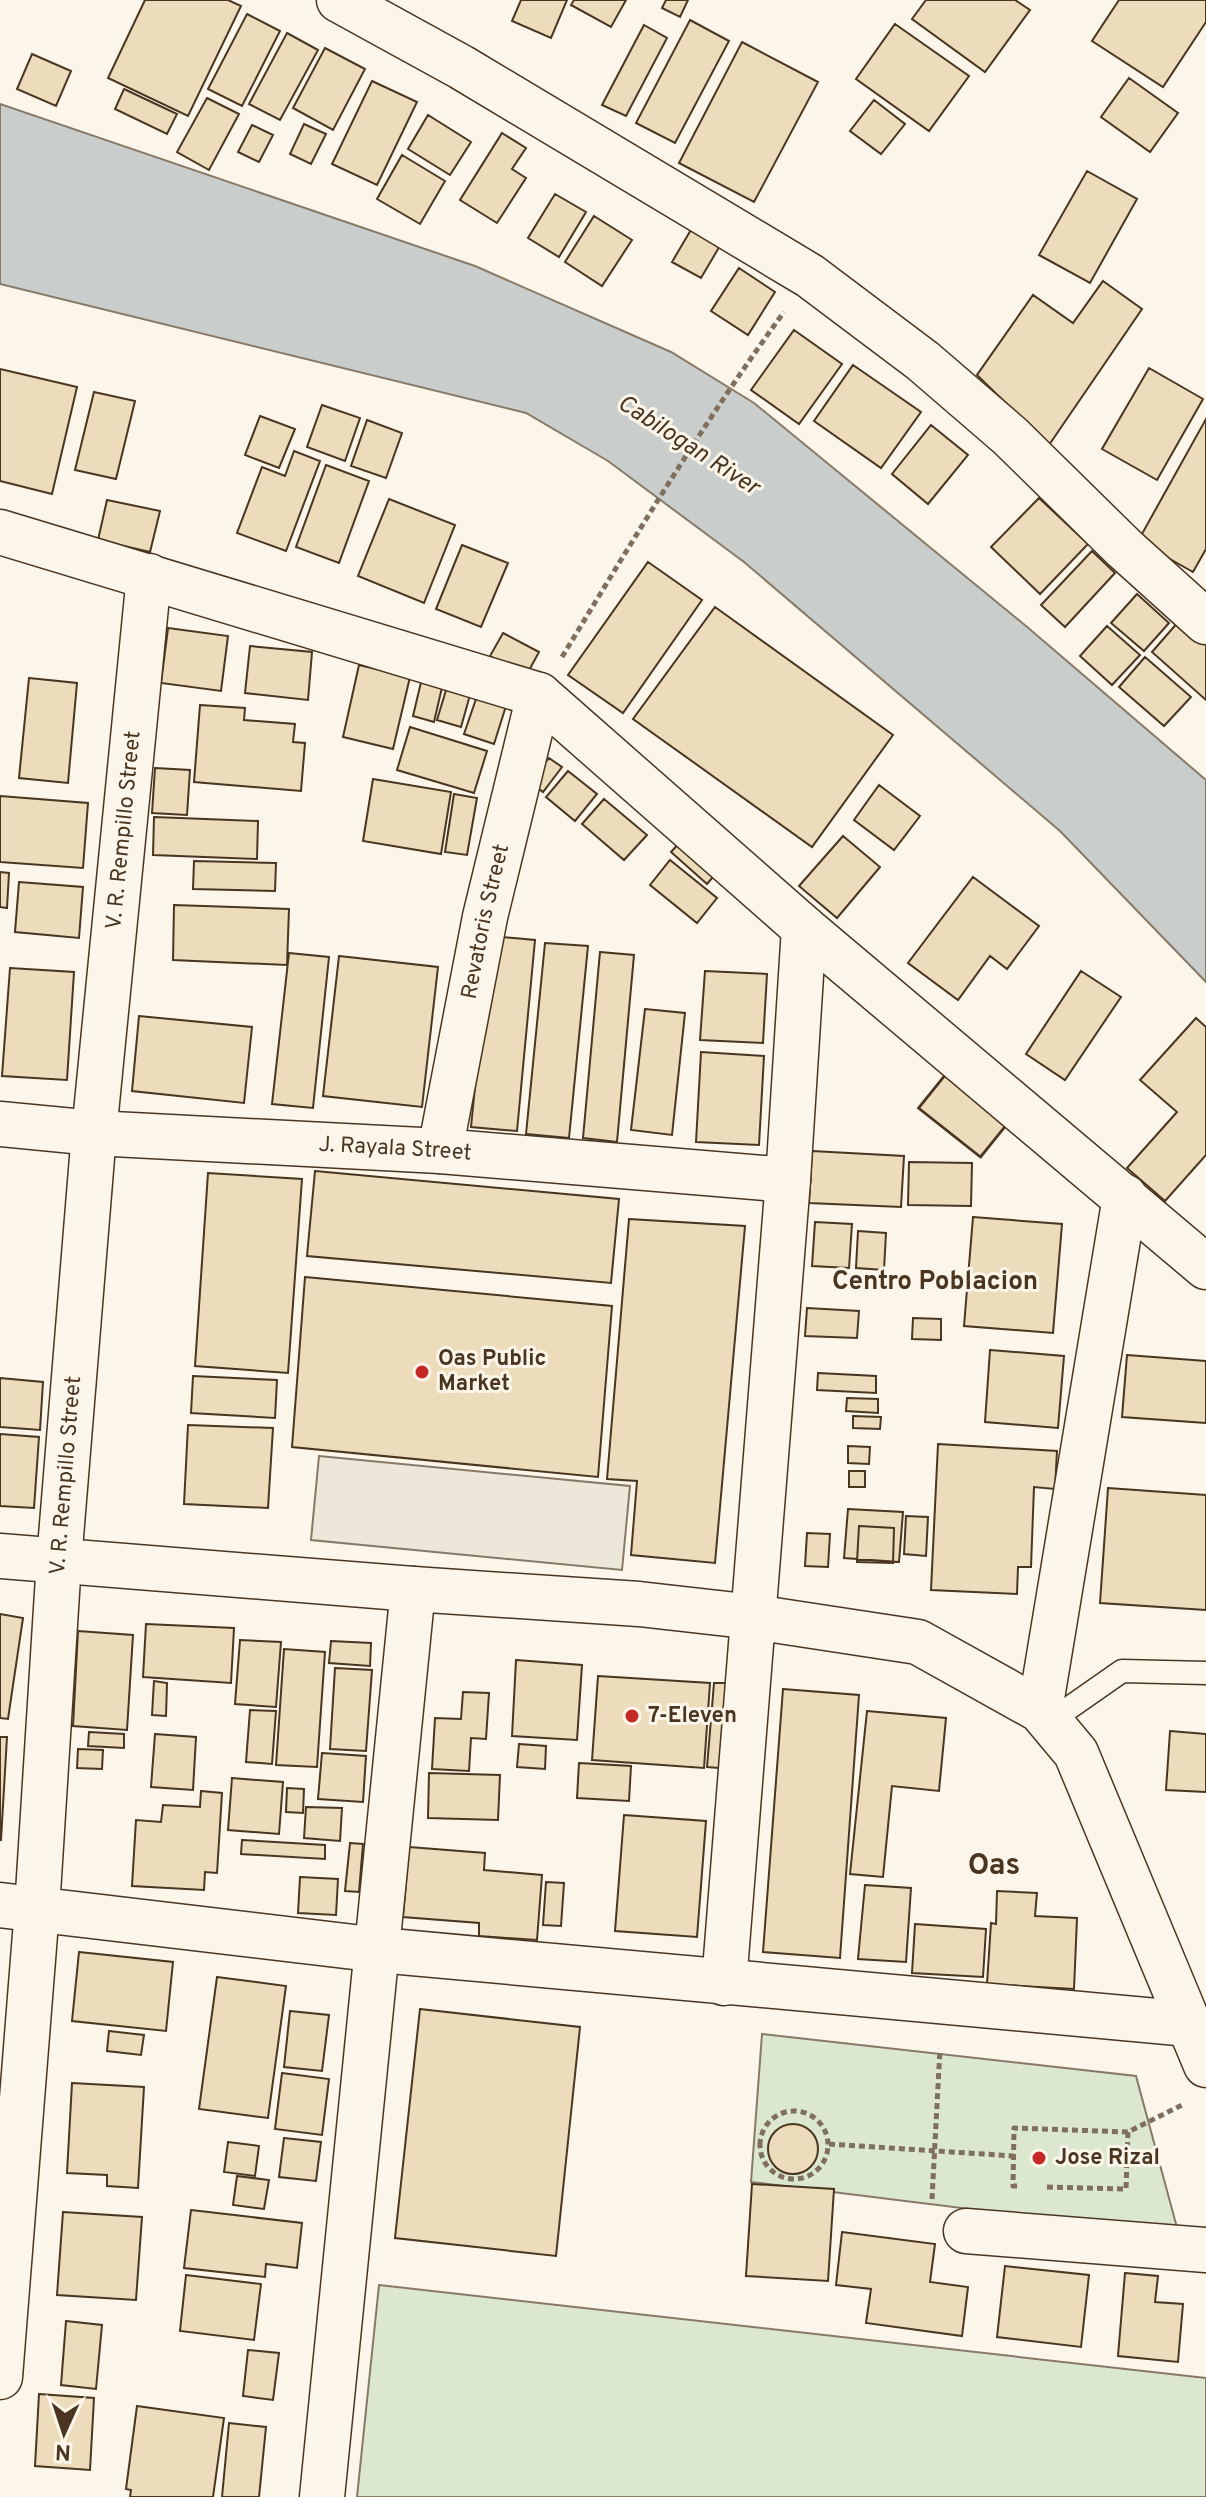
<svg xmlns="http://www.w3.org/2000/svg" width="1206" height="2497" font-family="Overpass,sans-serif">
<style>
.green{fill:#dce7d0;stroke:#887966;stroke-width:2}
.parking{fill:#ede7d9;stroke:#887966;stroke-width:2}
.water{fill:#c9cecd;stroke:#887966;stroke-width:2}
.building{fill:#ecdcbc;stroke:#4a3520;stroke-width:2}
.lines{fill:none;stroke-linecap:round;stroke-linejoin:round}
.lane-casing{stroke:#4a3520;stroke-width:25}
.street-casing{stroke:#4a3520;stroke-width:47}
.secondary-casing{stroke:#4a3520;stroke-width:47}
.path{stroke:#7f6f5c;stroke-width:5;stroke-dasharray:6 4;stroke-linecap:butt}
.lane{stroke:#fbf6e9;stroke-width:22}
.street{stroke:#fbf6e9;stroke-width:44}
.secondary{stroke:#fbf6e9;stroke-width:44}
.poi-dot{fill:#c62828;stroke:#fbf6e9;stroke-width:3}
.labels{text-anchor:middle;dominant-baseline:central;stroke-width:6;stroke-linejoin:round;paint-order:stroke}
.street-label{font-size:22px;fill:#4a3520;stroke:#fbf6e9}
.poi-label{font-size:22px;font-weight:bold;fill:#4a3520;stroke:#fbf6e9;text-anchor:start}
.water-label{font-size:24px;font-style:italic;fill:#4a3520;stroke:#fbf6e9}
.quarter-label{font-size:26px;font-weight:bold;fill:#4a3520;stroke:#fbf6e9}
.district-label{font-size:30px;font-weight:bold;fill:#4a3520;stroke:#fbf6e9}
</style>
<rect width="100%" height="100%" fill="#fbf6e9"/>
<path class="green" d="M762 2034 1136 2076 1179 2235 751 2182Z
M379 2285 1206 2378V2497H357Z"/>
<path class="parking" d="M319 1456 630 1486 622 1570 311 1540Z"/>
<path class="water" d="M0 104 475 266 671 352 754 403 1026 626 1206 780V982L1060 831 744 562 608 461 526 413 0 284Z"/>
<path class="building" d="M145 0H228L241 6 188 116 108 78Z
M521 0H567L551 38 512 21Z
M574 0H626L611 27 571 5Z
M666 0H688L680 17 662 8Z
M926 0H1015L1030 10 985 72 912 19Z
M1119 0H1206V22L1163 87 1092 41Z
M247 14 280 31 242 106 208 89Z
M690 20 729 41 675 143 636 123Z
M895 24 969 76 929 131 856 79Z
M644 25 667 38 626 116 602 105Z
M287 33 318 50 280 120 249 104Z
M742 42 818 82 754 202 679 163Z
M325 48 365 69 333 130 293 108Z
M32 54 71 71 56 106 17 89Z
M1129 78 1178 113 1150 152 1101 117Z
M372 81 417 102 377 185 332 164Z
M124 89 177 114 167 134 115 109Z
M207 98 239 114 209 170 177 152Z
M874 100 905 124 881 154 850 131Z
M428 115 471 142 450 175 408 149Z
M304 124 326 134 311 164 290 154Z
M252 125 273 135 259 162 238 152Z
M502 133 526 148 512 169 526 178 497 223 460 200Z
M402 155 445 181 420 224 377 199Z
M1087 171 1137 199 1090 283 1039 255Z
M555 194 586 212 559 257 528 238Z
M594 216 632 240 602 286 565 262Z
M692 228 721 244 701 278 672 262Z
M739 268 775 292 748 335 711 311Z
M1103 281 1142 309 1049 445 977 375 1033 295 1073 323Z
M794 330 842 364 799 424 751 390Z
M853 365 921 412 881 468 814 421Z
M1149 368 1203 399 1157 480 1102 449Z
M0 369 77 387 52 494 0 481Z
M94 392 135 401 116 479 75 470Z
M322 405 360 418 345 461 307 447Z
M260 416 295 429 279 468 245 455Z
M1206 419V549L1193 572 1138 541Z
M367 420 402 433 386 478 351 466Z
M931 425 968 455 928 504 892 474Z
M294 451 320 461 286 551 237 533 262 467 285 476Z
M326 465 369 481 339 563 296 547Z
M1039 498 1088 544 1040 594 991 547Z
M389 499 455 525 424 603 358 576Z
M107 500 160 511 150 552 98 540Z
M462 545 508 563 481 627 436 609Z
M1092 551 1115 573 1065 627 1041 605Z
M648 562 702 600 623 713 568 675Z
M1137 594 1169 623 1144 651 1111 623Z
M715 607 893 735 812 847 633 719Z
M1179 621 1206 645V700L1152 652Z
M1107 626 1140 655 1112 685 1080 656Z
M168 628 228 636 221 691 161 683Z
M503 633 539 652 526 676 490 656Z
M250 646 312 652 308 700 245 693Z
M1145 657 1191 697 1164 726 1119 687Z
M359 665 410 677 393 749 343 737Z
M29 678 77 683 68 783 19 778Z
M422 678 443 683 434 722 413 716Z
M449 680 472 688 461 727 437 720Z
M477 696 506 706 494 744 464 734Z
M200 705 245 708 244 720 295 724 293 742 305 743 301 791 194 782Z
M410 727 487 751 474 793 397 770Z
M549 758 562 767 543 792 530 782Z
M155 768 190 770 187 815 152 813Z
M568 771 597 794 575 821 546 797Z
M373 779 451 792 441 854 363 841Z
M879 785 920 816 894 850 854 820Z
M454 794 477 798 467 855 445 852Z
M0 796 88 803 83 868 0 862Z
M604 799 647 835 624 860 582 824Z
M154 817 258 821 257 859 153 855Z
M843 836 880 867 837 918 799 886Z
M683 839 718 871 707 884 671 852Z
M670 860 717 898 697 923 650 885Z
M194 861 276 863 275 891 193 889Z
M0 872 9 873 7 908 0 907Z
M973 877 1039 926 1007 969 990 956 958 1000 908 963Z
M19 882 83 887 79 938 15 932Z
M174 905 289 909 287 965 173 960Z
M490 936 535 940 517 1131 471 1127Z
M545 943 588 946 569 1138 526 1134Z
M600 952 634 955 617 1142 583 1138Z
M289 953 329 957 313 1108 272 1104Z
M339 956 438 967 422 1107 323 1096Z
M10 968 74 972 67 1080 2 1076Z
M705 971 767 974 763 1043 700 1040Z
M1081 971 1121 997 1065 1080 1026 1054Z
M645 1009 685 1013 672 1135 631 1130Z
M139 1016 252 1027 244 1103 132 1091Z
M1196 1018 1206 1027V1155L1165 1201 1127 1168 1177 1112 1140 1080Z
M701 1052 764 1056 759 1145 696 1142Z
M948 1071 1010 1120 980 1157 918 1108Z
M948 1072 1010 1121 981 1157 919 1108Z
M812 1151 904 1156 901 1207 809 1203Z
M909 1162 972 1163 971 1206 908 1205Z
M315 1171 619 1199 611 1283 307 1256Z
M208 1173 302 1179 288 1373 195 1366Z
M973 1217 1062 1224 1053 1333 964 1326Z
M629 1219 745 1226 715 1563 631 1555 637 1481 607 1479Z
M815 1222 852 1224 849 1268 812 1266Z
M858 1231 886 1233 884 1270 856 1268Z
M305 1277 612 1306 598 1477 292 1447Z
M807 1308 859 1311 857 1338 805 1336Z
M913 1318 941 1319V1340L912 1339Z
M990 1350 1064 1356 1058 1428 985 1422Z
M1127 1355 1206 1361V1423L1122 1417Z
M818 1373 876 1376V1393L817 1390Z
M193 1376 277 1380 275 1418 191 1413Z
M0 1378 43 1382 40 1430 0 1427Z
M847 1398 878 1399V1413L846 1411Z
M853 1416 881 1417 880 1429 853 1428Z
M188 1425 273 1428 268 1508 184 1504Z
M0 1434 39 1437 34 1508 0 1506Z
M938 1444 1057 1451 1055 1489 1034 1487 1031 1567H1018L1017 1594 931 1590Z
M848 1446 870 1447 869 1464 848 1463Z
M849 1471H865V1487H849Z
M1108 1488 1206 1495V1610L1100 1603Z
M848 1509 903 1512 899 1562 844 1558Z
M906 1516 928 1517 926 1556 904 1554Z
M859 1526 894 1528 893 1563 857 1562Z
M807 1533 830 1534 828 1567 805 1566Z
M0 1614 23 1618 8 1719 0 1718Z
M146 1624 234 1628 231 1683 143 1677Z
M78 1631 133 1635 127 1730 73 1726Z
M240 1640 281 1642 276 1707 235 1704Z
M331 1641 371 1643 370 1666 329 1663Z
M284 1649 325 1652 317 1767 276 1765Z
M516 1660 582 1665 577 1740 512 1736Z
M335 1668 372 1670 366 1751 330 1749Z
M598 1676 710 1683 704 1768 592 1760Z
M154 1681 167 1683 166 1716 152 1715Z
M714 1683H726L719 1768 707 1767Z
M783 1689 859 1695 840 1958 763 1952Z
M463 1692 489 1693 486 1739 471 1738 469 1771 432 1769 435 1718 461 1719Z
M250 1710 276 1711 272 1764 246 1762Z
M867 1711 946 1718 939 1791 892 1786 883 1877 850 1874Z
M1170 1731 1206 1734V1792L1166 1790Z
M89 1732 124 1734V1748L88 1746Z
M155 1734 196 1737 193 1790 151 1787Z
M0 1737H7L1 1840H0Z
M519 1744 546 1746 545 1769 517 1767Z
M78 1749 103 1750 102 1769 77 1768Z
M322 1753 366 1756 363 1802 318 1799Z
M579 1763 631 1766 629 1801 577 1798Z
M429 1773 500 1775 498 1820 428 1818Z
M232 1778 283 1782 279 1834 228 1830Z
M287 1788 304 1789 303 1813 286 1812Z
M201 1791 222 1793 217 1873 205 1872 204 1890 132 1886 136 1820 161 1822 163 1805 200 1807Z
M306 1807 342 1808 340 1841 304 1838Z
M624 1815 706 1821 697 1937 615 1931Z
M242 1840 325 1845V1859L241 1854Z
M350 1843 363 1844 359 1892 345 1891Z
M409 1847 485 1853 484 1870 542 1875 537 1940 479 1936V1923L403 1917Z
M300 1877 338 1879 336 1915 298 1913Z
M546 1882 564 1883 561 1926 543 1925Z
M865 1885 911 1888 906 1962 858 1959Z
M997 1891 1037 1893 1035 1916 1077 1918 1074 1989 987 1984 991 1923 996 1924Z
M915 1924 986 1929 983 1977 912 1973Z
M79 1952 173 1962 166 2031 72 2021Z
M217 1977 286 1986 268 2118 199 2109Z
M420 2009 580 2027 556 2256 395 2238Z
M290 2011 329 2015 322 2071 284 2067Z
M109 2031 144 2035 141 2055 107 2051Z
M282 2073 329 2079 322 2135 275 2129Z
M72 2083 144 2087 138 2188 107 2186V2175L67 2173Z
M768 2149a25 25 0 1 1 50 0a25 25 0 1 1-50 0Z
M284 2138 321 2142 316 2181 279 2177Z
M228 2142 259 2146 255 2176 224 2172Z
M237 2176 269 2180 264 2209 233 2205Z
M752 2184 834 2189 828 2281 746 2276Z
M191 2210 302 2223 297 2268 266 2264 265 2277 184 2268Z
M63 2212 142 2217 136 2300 57 2295Z
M842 2232 935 2244 930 2282 968 2287 962 2336 866 2323 871 2289 836 2285Z
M1005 2266 1089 2275 1081 2347 997 2337Z
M1125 2273 1158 2276 1155 2302 1183 2304 1178 2362 1118 2356Z
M186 2275 261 2284 254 2340 180 2331Z
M66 2321 102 2325 96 2389 61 2385Z
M248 2350 279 2353 273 2400 243 2396Z
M39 2394 94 2398 90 2470 35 2466Z
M137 2406 224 2418 213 2497H130L131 2490 126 2489Z
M229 2423 266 2427 259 2497H222Z"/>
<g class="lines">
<defs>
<path id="lane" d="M1049 1722 1122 1671 1206 1673"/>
<g id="street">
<path d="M339 0 461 67 810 276 923 361 1010 436 1124 548 1206 622"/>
<path d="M0 532 539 695 804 928 1206 1267"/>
<path id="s1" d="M0 1124 94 1133 440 1151 788 1180"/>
<path id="s2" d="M440 1151 485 917 539 695"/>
<path d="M1040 1710 1125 1197"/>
<path d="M0 1905 379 1950 1189 2024"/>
<path d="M724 1983 788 1180 804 928"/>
<path d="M966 2231 1206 2250"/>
<path id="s3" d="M0 2377 37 1909 59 1561 94 1133 149 576"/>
<path d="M322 2497 413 1589"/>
</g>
<path id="secondary" d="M0 1556 413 1589 639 1604 754 1617 918 1642 1040 1710 1076 1753 1206 2065"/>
</defs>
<use href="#lane" class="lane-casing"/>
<use href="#street" class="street-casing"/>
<use href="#secondary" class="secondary-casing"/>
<path class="path" d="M562 657C633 540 703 423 784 312
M760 2145a34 34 0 1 1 68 0a34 34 0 1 1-68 0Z
M829 2144 1014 2156
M1017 2186H1013L1014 2128 1128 2132 1184 2104
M1047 2187 1126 2189 1128 2132
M932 2199 940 2049"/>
<use href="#lane" class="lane"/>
<use href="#street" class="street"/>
<use href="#secondary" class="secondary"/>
</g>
<g class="poi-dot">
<circle cx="422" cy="1372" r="8"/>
<circle cx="632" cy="1716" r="8"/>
<circle cx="1039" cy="2158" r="8"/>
</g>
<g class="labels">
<g class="street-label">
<text stroke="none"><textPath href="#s3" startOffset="1552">V. R. Rempillo Street</textPath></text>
<text stroke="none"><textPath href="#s2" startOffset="234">Revatoris Street</textPath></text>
<text stroke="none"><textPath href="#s1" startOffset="396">J. Rayala Street</textPath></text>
<text stroke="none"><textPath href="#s3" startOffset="904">V. R. Rempillo Street</textPath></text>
</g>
<g class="poi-label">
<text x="438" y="1359">Oas Public<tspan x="438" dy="25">Market</tspan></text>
<text x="648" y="1716">7-Eleven</text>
<text x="1055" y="2158">Jose Rizal</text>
</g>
<g class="water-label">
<text transform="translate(688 446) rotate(33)">Cabilogan River</text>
</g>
<g class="quarter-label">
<text x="935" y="1282">Centro Poblacion</text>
</g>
<g class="district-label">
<text x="994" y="1866">Oas</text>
</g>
</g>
<g transform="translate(64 2433) rotate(183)" stroke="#fbf6e9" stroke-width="6" paint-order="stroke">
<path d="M0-6L14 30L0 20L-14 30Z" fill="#4a3520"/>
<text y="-12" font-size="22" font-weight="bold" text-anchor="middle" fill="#4a3520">N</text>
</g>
</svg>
